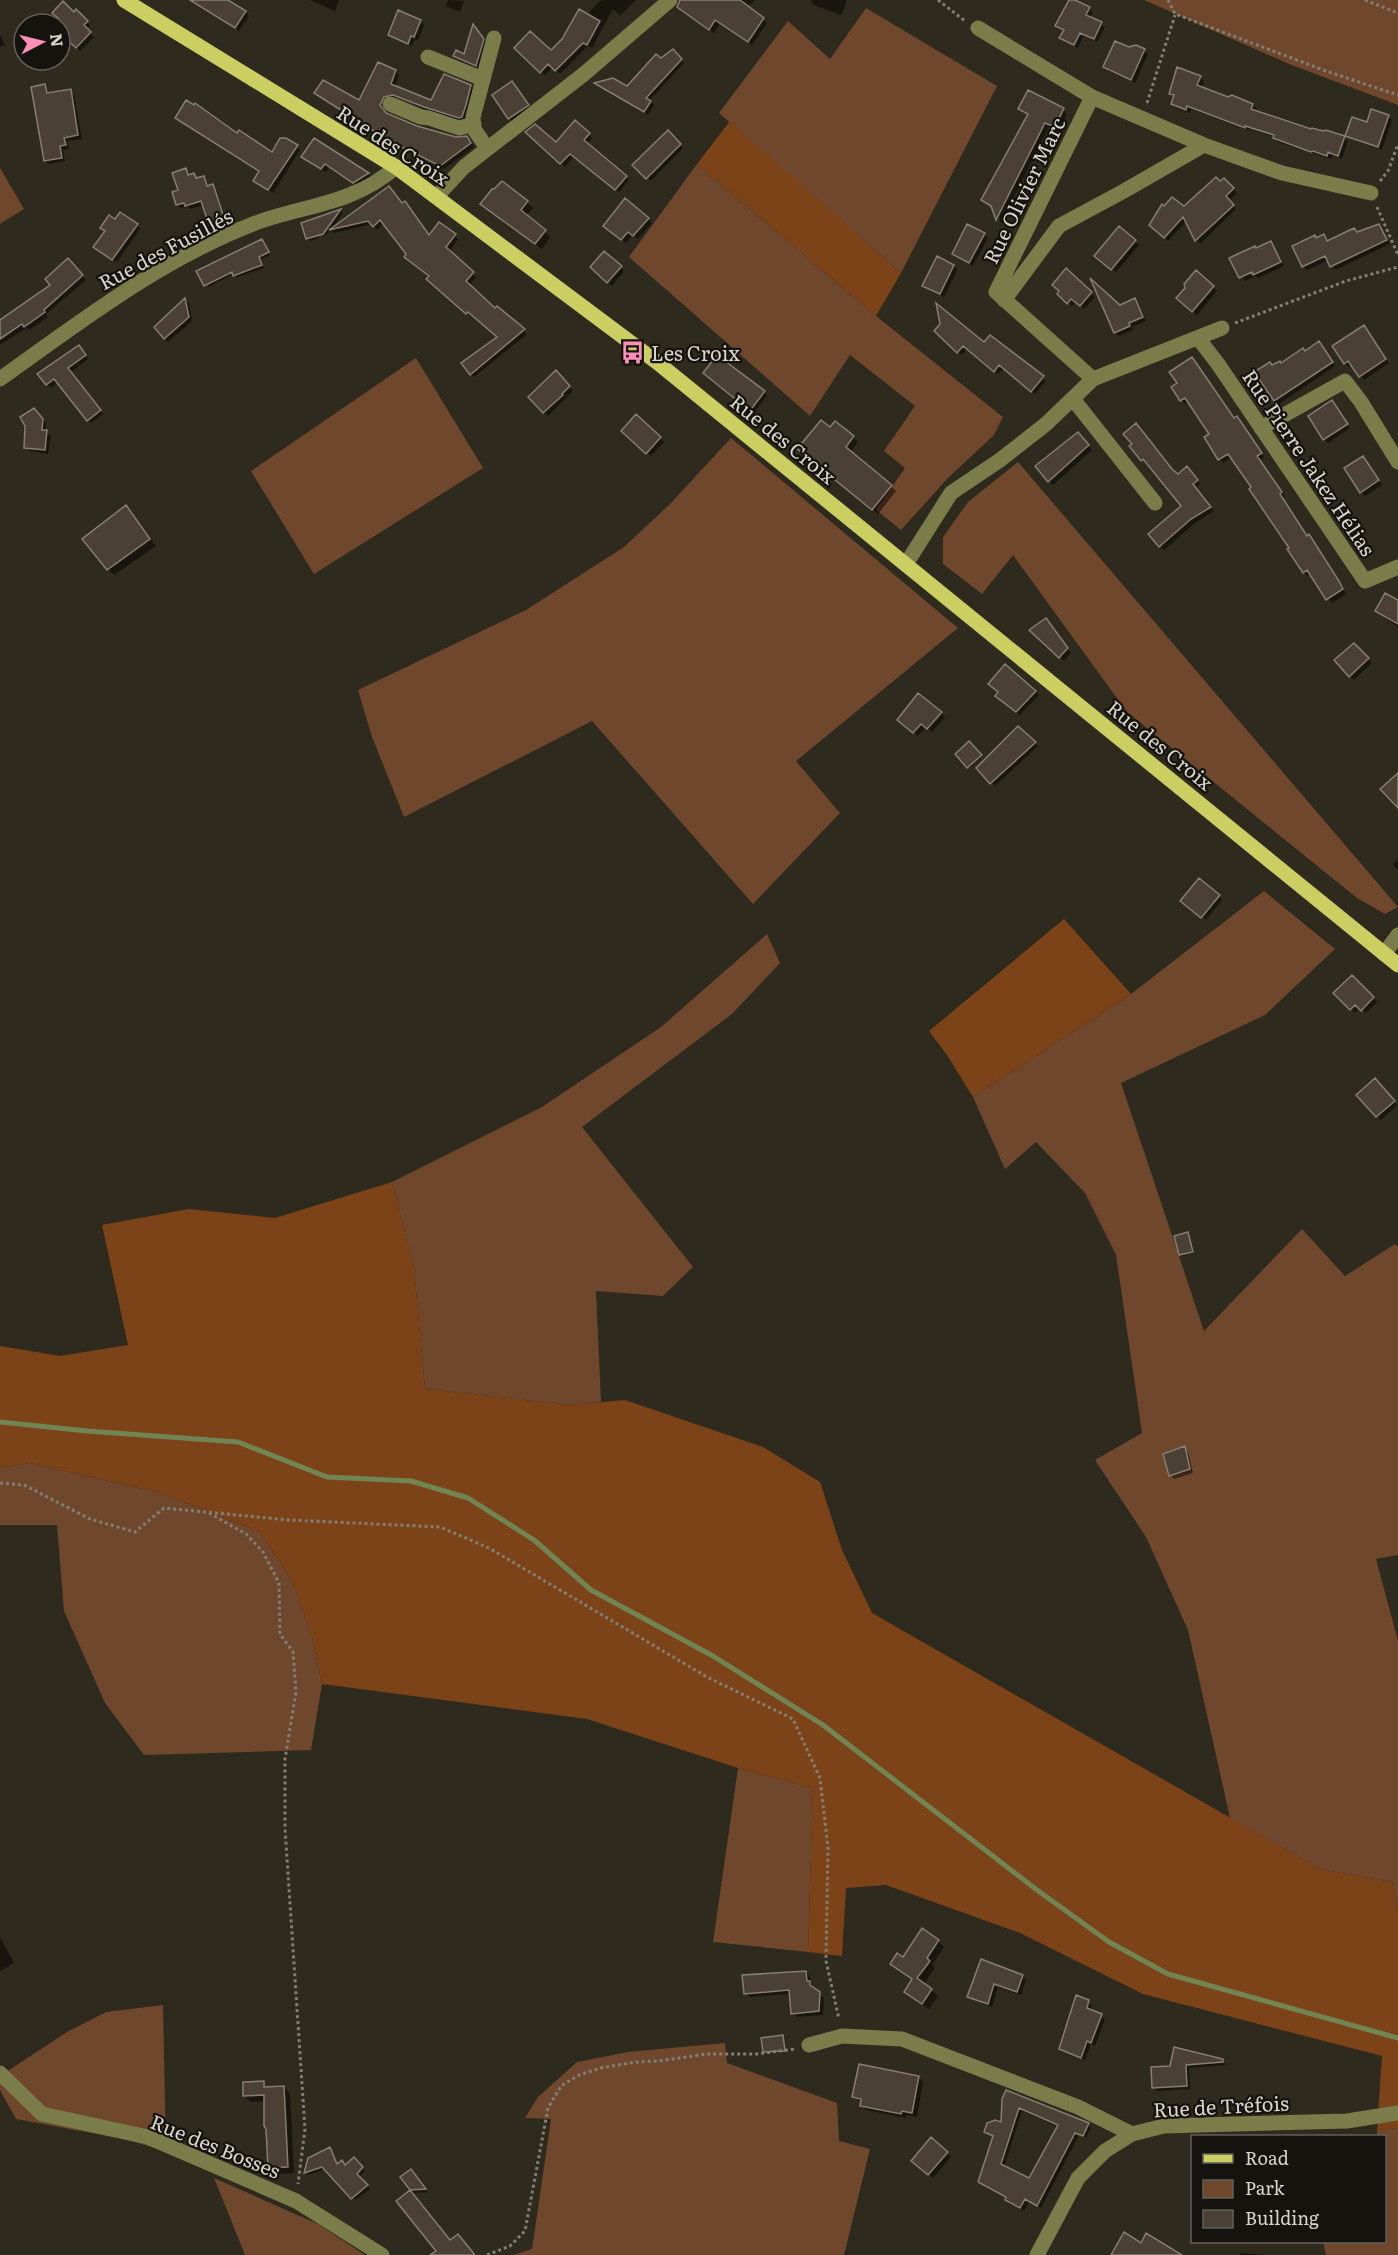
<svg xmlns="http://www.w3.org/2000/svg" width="1398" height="2255" font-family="Literata,serif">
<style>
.green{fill:#6f472c}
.forest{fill:#7c4318}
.shadow{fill:#0007;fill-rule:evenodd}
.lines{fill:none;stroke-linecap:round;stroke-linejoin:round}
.stream{stroke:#718454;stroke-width:5}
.building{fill:#4a4035;stroke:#877d70;stroke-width:1.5;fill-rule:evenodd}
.path{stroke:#817e73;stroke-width:3;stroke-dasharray:3 3;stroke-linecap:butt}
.minor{stroke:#7a7c4a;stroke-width:15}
.major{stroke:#cbce60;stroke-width:15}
.labels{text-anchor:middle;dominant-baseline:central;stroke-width:4.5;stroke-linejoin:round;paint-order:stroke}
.street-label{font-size:20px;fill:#d6d4cc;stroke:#15130d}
.poi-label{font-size:20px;fill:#d6d4cc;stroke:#15130d;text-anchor:start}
</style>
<rect width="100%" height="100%" fill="#2e2a1d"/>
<path class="green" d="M1144 0H1398V105L1289 64Z
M866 8 997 86 901 273 719 113 788 21 830 59Z
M697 164 876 316 1003 417 994 435 948 478 901 530 876 510 905 468 884 451 915 406 850 355 810 416 629 257Z
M0 168 24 209 0 224Z
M416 358 483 468 314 574 251 471Z
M731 438 958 628 796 761 840 813 753 904 592 721 404 817 372 737 358 690 526 610 624 547 670 504Z
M1018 462 1398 907 1385 914 1357 898 1127 712 1013 555 982 594 943 564V537L968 502Z
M1264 891 1335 949 1265 1015 1121 1083 1204 1331 1302 1229 1345 1276 1395 1244 1398 1247V1555L1376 1559 1398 1641V1912L1392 1882 1320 1869 1230 1818 1188 1630 1146 1537 1095 1460 1142 1433 1116 1255 1085 1193 1036 1142 1005 1169 973 1097 1131 994Z
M767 934 780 963 732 1014 582 1127 693 1267 663 1296 596 1291 601 1402 571 1405 425 1389 414 1268 392 1182 542 1107 661 1027Z
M30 1463 161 1493 260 1532 293 1582 312 1637 322 1684 311 1750 144 1755 105 1703 64 1611 57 1525H0V1468Z
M738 1768 813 1788 808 1952 713 1942Z
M163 2005 166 2151 124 2139 16 2119 0 2090V2076L67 2032 106 2012Z
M725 2043 727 2063 837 2103 839 2141 870 2149 844 2255H513L532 2249 551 2119 525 2118 538 2097 577 2062 628 2052Z
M1398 2128V2255H1326L1323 2242H1384V2136H1377V2130Z
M214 2178 318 2224 365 2255H245Z"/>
<path class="forest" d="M730 121 901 273 876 316 697 164Z
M1064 919 1131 994 973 1097 947 1055 929 1031Z
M392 1182 414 1268 425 1389 571 1405 625 1400 763 1447 820 1482 842 1550 872 1613 1320 1869 1392 1882 1398 1912V2128L1377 2130 1382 2056 1143 1994 1020 1933 886 1885 846 1888 842 1956 808 1952 813 1788 738 1768 587 1719 322 1684 312 1637 293 1582 260 1532 161 1493 30 1463 0 1468V1346L60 1356 128 1345 102 1225 189 1209 275 1218Z"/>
<path class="shadow" d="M310 0H339L335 11Z
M448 0 464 1 460 12 446 6Z
M601 0H636L620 16 613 9 592 48 588 46 560 74 553 67 545 75 516 48 551 52Z
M688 0H755L747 7 767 23 752 45 720 23 714 33 684 11Z
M812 0H847L842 15 815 6 811 2Z
M1070 0 1089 8 1093 12 1090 18 1105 27 1097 42 1084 35 1078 48 1061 38 1065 31 1057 25Z
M76 12 90 26 86 30 94 37 80 51 60 31V24L56 23Z
M245 12 249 16 239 31 219 16Z
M420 21 424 25 418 40 415 39 412 46 394 39 390 35Z
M477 30 487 44 480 69 459 60 455 56H465Z
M0 35 5 45 0 47Z
M1136 47 1148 54 1135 83 1109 71 1105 67 1129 49Z
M677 54 684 63 649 101 654 105 648 115 597 84 627 88 661 60Z
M395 71 399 75 395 87 432 102 471 86 475 90 464 121 429 111 399 98 387 100 384 111 387 115 417 128 456 139 466 138 471 142 474 147 444 169 406 151 316 93 360 102Z
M1200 77 1204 81 1202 87 1248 116 1250 117 1254 106 1257 109 1256 112 1312 131 1344 137 1348 141 1342 159 1332 155 1331 159 1278 142 1275 137 1249 129V131L1191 109 1190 113 1176 108 1172 104 1175 97 1171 93Z
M45 86 49 94 70 91 74 95 82 139 67 141 69 149 63 150 65 161 49 164 45 160Z
M516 87 531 109 513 122 494 95Z
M1020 109 1063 110 1067 114 1059 130 1050 125 1001 223 993 207 982 200 1029 115Z
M1388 116 1392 120 1382 150 1351 139 1347 135 1368 124Z
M575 122 592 138 587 144 629 180 619 192 574 156 565 167 527 132 556 144Z
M668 133 683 148 651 181 634 165Z
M237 135 272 154 297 146 300 150 273 193 255 181 261 172Z
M314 140 368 174 371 177 358 186 329 167 326 172 307 161 303 157Z
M185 170 190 176 194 175 198 179 204 177 209 187 212 186 216 190 228 224 214 228 210 224 204 205 190 209 187 206 181 208 177 204Z
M1224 180 1237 193 1229 201 1236 209 1200 244 1187 221 1168 241 1151 225 1184 208Z
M502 183 533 208 526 216 550 237 542 249 488 209Z
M389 188 429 237 440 224 458 239 449 252 476 277 469 286 495 310 497 308 527 334 474 377 471 374 499 337 472 315 471 316 428 278 430 276 408 254 384 223 377 230 372 224 334 233 331 230 322 238 339 214H336L317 239 310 241 307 239 303 224 341 211 343 213 331 230Z
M625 200 652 223 638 239 632 235 626 243 609 229Z
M115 221 137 225 140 229 117 262 99 250 106 232 102 228Z
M1379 226 1390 244 1335 270 1329 260 1307 270 1303 266 1317 239 1324 236 1329 242Z
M1119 228 1139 245 1116 272 1100 260Z
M984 234 988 238 973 266 954 254Z
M262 241 270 255 260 260 264 268 237 277 234 274 208 287 206 285Z
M1271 243 1284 266 1258 278 1256 276 1245 281 1231 259Z
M604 253 624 271 612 286 592 267Z
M72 264 86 280 46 314 48 317 29 330 26 328 0 345V321L52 285Z
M954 266 957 270 944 297 924 285Z
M1066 271 1095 297 1084 309 1076 302 1072 306 1059 294Z
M1197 272 1217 291 1197 315 1178 298Z
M185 300 189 303 192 321 168 342 156 327Z
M1134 300 1138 304 1146 321 1132 327 1133 330 1119 336 1115 332 1119 306Z
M1367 331 1389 363 1364 380 1353 365 1349 367 1345 363 1334 347Z
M1319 343 1335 366 1279 404 1275 400 1273 367 1306 352Z
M949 344H985L1046 381 1035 394 1004 368 998 374 967 349 962 355Z
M82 350 88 359 70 373 103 414 91 423 58 382 51 388 39 374Z
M718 357 767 395 754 413 708 377Z
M560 376 573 391 548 416 530 397Z
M1173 388 1241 422 1264 457 1259 461 1285 497 1282 498 1307 537 1313 540 1346 594 1332 603 1311 574 1308 576 1304 572 1232 457 1223 463 1220 459 1206 438 1211 435 1189 401 1185 404Z
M1336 406 1350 428 1328 443 1324 439Z
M38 413 46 424V431L51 436 48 454 30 451 26 447Z
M636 416 664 442 651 456 623 431Z
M835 423 858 442 850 452 896 491 878 514 804 454Z
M1082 438 1092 450 1053 485 1049 481Z
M1131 447 1178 476 1190 472 1200 484 1195 488 1214 511 1195 523 1164 550 1150 534 1183 506 1148 463Z
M1366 461 1382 485 1365 496 1361 492Z
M126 507 156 546 114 575 108 569Z
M1398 602V627L1376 611Z
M1050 624 1071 653 1064 661 1031 630Z
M1354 645 1372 663 1354 680 1350 676Z
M1035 692 1039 695 1020 715 1001 700Z
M941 713 945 717 932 732 926 727 918 736 903 724Z
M1018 728 1038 746 995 786 978 768Z
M969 743 982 757 970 768 957 754Z
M1398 859V870L1393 865Z
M1219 896 1222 900 1206 920 1186 904Z
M1352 977 1377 1002 1366 1013 1360 1008 1355 1013 1335 993Z
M1375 1080 1397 1105 1381 1120 1358 1095Z
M1189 1235 1194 1253 1182 1256 1181 1255Z
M1184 1448 1188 1452 1193 1473 1174 1479 1170 1475Z
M0 1937 14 1963 0 1971Z
M938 1941 944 1947 932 1965 935 1968 924 1984 938 1996 929 2009 906 1992 919 1982 891 1964Z
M982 1961 1022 1976 1026 1980 1021 1995 998 1987 992 2007 973 2000 969 1996Z
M806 1972 810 1976 813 1989 824 1998 823 2015 797 2017 793 2013 791 1994 750 1997 746 1993Z
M1088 2002 1092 2006 1091 2011 1105 2019 1095 2046 1091 2044 1085 2060 1065 2052 1061 2048Z
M783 2037 786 2052 766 2053 765 2052Z
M1175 2049 1222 2060 1226 2065 1189 2068 1190 2089 1157 2091 1154 2088 1171 2067Z
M918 2077 923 2082 917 2117 906 2115V2118L866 2110 861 2105 862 2102 853 2097Z
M263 2083 268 2088 284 2087 290 2094 294 2173 276 2174 270 2167 266 2101 251 2102 245 2096Z
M1004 2099 1088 2125 1091 2128 1086 2138 1079 2135 1041 2208 1029 2201 1024 2211 1010 2204 1006 2200 1008 2198 979 2181 994 2137 986 2132 1003 2125ZM1022 2111 1059 2127 1030 2180 1004 2167Z
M931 2140 951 2157 933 2178 917 2165Z
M329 2149 338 2165 345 2167 354 2159 365 2171 358 2178 370 2189 355 2200 326 2169 308 2175 306 2173 309 2159Z
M415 2175 428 2192 412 2193 450 2242 474 2255H441L398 2201 412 2190 402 2177Z
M1240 2253 1264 2255H1240Z"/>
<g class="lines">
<path class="stream" d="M0 1422 87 1431 238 1442 327 1477 411 1481 468 1498 534 1540 591 1590 713 1656 823 1725 1037 1890 1109 1942 1168 1974 1398 2038"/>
</g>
<path class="building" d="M190 0H228L246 11 235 28Z
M680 0H740L764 18 748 42 715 20 709 30 677 7Z
M1069 0H1075L1090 7 1086 15 1102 22 1094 39 1080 33 1074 45 1059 38 1064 30 1055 26Z
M63 1 74 12 76 9 88 21 84 25 91 32 76 48 60 33V24L54 23 58 18 52 13Z
M579 9 600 21 587 45 583 43 555 71 548 64 540 73 514 48 530 31 551 50 562 39Z
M398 10 421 20 414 37 411 36 408 44 388 35Z
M473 24 484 39 476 66 453 56 456 50 464 54Z
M1115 41 1129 47 1136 45 1145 49 1131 80 1103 67Z
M673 49 682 59 646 98 651 101 644 112 594 83 613 78 627 86 656 54 661 58Z
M378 62 396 70 391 84 431 100 444 74 471 85 466 105 462 117 459 118 424 107 393 95 384 97 380 105 386 113 417 126 456 137 467 136 471 143 440 166 391 142 314 93 323 80 359 100Z
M1177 67 1201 76 1197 85 1228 97 1232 95 1253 104 1251 109 1311 129 1312 128 1323 131 1326 130 1345 136 1338 156 1328 152 1327 156 1313 151 1311 152 1273 138 1274 135 1245 126V128L1187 106 1186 110 1171 104 1174 95 1169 94Z
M512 81 529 105 508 119 492 95Z
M45 84 47 93 71 89 78 135 64 138 66 145 60 146 62 158 44 161 31 87Z
M1028 90 1064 108 1055 127 1045 123 996 220 991 206 981 200 1028 114 1018 109Z
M186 100 194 105 195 103 237 133 239 130 272 152 280 138H286L298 145 268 190 253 181 259 171 175 118Z
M1371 109 1389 115 1378 147 1345 136 1352 117 1367 122Z
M575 120 590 133 584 140 627 176 615 190 570 154 560 164 525 132 535 124 556 142Z
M668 130 681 144 646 179 632 165Z
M314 138 369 173 353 183 325 164 321 169 301 157Z
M186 168 188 175 194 173 196 178 204 176 207 186 213 184 225 220 209 225 201 201 185 206 184 203 176 205 172 192 178 190 172 173Z
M1216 177 1220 181 1224 178 1234 188 1226 196 1234 205 1195 241 1183 217 1164 238 1149 225 1162 204 1164 206 1172 197 1184 206Z
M502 181 528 201 521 210 546 230 535 244 480 204 492 189H494Z
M389 186 402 203 405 201 429 235 439 222 456 234 446 247 474 272 466 281 495 308 497 306 525 329 470 375 461 363 497 337 468 312 466 314 426 279 429 276 404 257 406 254 380 220 373 227 368 221 329 230Z
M625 198 649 218 633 236 628 232 621 240 603 226Z
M341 209 323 234 306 239 301 223Z
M120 212 138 224 112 260 93 247 105 231 100 228 109 215 115 219Z
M967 224 985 233 969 263 952 254Z
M1379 224 1387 240 1330 267 1325 256 1302 267 1292 246 1315 235 1316 238 1324 234 1327 241 1354 228 1357 232Z
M1119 226 1136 240 1111 270 1094 256Z
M262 239 269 252 259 257 262 265 233 276 232 272 204 286 196 271Z
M1271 241 1281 262 1253 275 1252 272 1239 278 1229 258 1255 246 1256 248Z
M604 251 622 266 607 283 590 267Z
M937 256 954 265 940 294 922 286Z
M68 258 83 275 44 310 45 312 24 327 22 324 0 339V320L50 285 45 279Z
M1066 268 1092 292 1080 306 1071 299 1067 304 1057 294 1059 291 1052 285Z
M1196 270 1214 286 1192 312 1176 298 1185 288 1184 284Z
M1090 278 1120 305 1135 298 1143 317 1129 323 1130 326 1114 333Z
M185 298 189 317 164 339 154 327Z
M936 303 984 342 990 335 1044 376 1031 392 999 365 994 372 963 346 957 353 934 331 940 324Z
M1364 325 1386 359 1359 377 1348 361 1344 364 1332 346Z
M1319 341 1333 362 1274 401 1254 372 1270 362 1272 365 1280 361 1281 363 1303 348 1305 351Z
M79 345 86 355 68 368 101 410 87 421 54 379 46 385 37 374Z
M717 355 765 391 750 411 703 373Z
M1192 357 1234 418 1237 416 1262 453 1257 456 1282 492 1280 494 1307 536 1309 534 1339 581 1343 589 1326 600 1307 570 1303 573 1287 549 1289 548 1249 489 1251 487 1228 454 1218 460 1204 437 1209 434 1185 398 1180 401 1171 387 1177 383 1169 372Z
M556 370 570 386 562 394 563 395 543 413 528 397Z
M1332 400 1348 424 1323 440 1308 416Z
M34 408 43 419 42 430H47L45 450 24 448 25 426 20 417Z
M636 414 661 437 646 454 621 431Z
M821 420 830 427 835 421 854 436 846 447 892 485 872 510 797 449Z
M1136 423 1172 469 1178 474 1187 466 1198 480 1193 484 1211 507 1191 519 1159 547 1148 534 1181 506 1143 459 1141 461 1129 446 1132 444 1123 434Z
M1078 432 1089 445 1048 482 1035 466Z
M1363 456 1379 480 1360 493 1344 468Z
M126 505 150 539 107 570 82 539Z
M1385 593 1398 600V624L1375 611Z
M1046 618 1068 648 1059 658 1029 630Z
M1354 643 1369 658 1349 677 1334 660Z
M1005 664 1036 691 1016 712 995 696 998 692 988 684Z
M918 693 942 712 927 729 921 724 913 733 897 720Z
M1018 726 1036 742 990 784 976 768Z
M969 741 982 755 967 768 955 754Z
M1398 773V808L1380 789Z
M1199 878 1220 895 1201 918 1180 901Z
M1352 975 1374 997 1361 1011 1355 1005 1350 1010 1333 993Z
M1375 1078 1395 1101 1376 1117 1356 1095Z
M1188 1232 1193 1252 1179 1255 1174 1236Z
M1185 1446 1190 1469 1169 1476 1163 1454Z
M922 1928 939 1940 927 1958 930 1961 917 1978 932 1989 922 2004 904 1992 912 1979 890 1964 897 1953 903 1957Z
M981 1959 1023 1975 1017 1992 994 1984 988 2004 967 1997Z
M806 1971 807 1981H810V1985L820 1992 819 2011 791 2014 789 1990 744 1994 742 1975Z
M1076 1995 1089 2000 1087 2008 1102 2014 1091 2043 1087 2041 1081 2058 1059 2049Z
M783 2035 785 2051 763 2052 761 2038Z
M1174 2047 1223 2059V2062L1186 2065 1187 2086 1152 2088 1151 2067 1170 2066Z
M859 2064 919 2076 912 2113 902 2111 901 2114 860 2106 861 2099 852 2097Z
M264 2081V2087L284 2086 288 2167 268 2168 266 2129 264 2126V2095L243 2096V2082Z
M1006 2090 1089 2123 1083 2136 1075 2133 1037 2206 1025 2199 1020 2208 1005 2200 1006 2197 978 2182 993 2136 984 2132 987 2123 995 2120 1001 2122 1002 2099ZM1019 2108 1058 2125 1029 2178 1001 2164Z
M931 2137 948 2152 928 2175 911 2161Z
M330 2147 337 2164 342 2160 345 2165 354 2157 363 2167 357 2174 368 2185 351 2199 322 2167 304 2173 308 2158Z
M411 2169 426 2189 410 2190 450 2240 458 2234 475 2255H430L436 2251 396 2201 410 2190 400 2177Z
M1124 2232 1141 2243 1146 2233 1182 2255H1111Z"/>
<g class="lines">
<path class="path" d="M938 0 965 21
M1168 0 1175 14 1326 71 1398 95
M1365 0 1398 13
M1147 103 1175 15
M1380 181 1388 171 1398 144
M1377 207 1398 255
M1235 323 1346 281 1398 267
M0 1483 24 1485 90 1519 135 1532 164 1508 289 1520 440 1527 489 1548 707 1677 793 1719 820 1778 828 1848 826 1961 839 2019
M209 1513 246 1534 263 1552 279 1583 280 1634 293 1652 296 1692 285 1759V1828L305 2129 298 2184
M487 2255 510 2246 525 2231 548 2108 561 2086 579 2075 601 2068 636 2062 659 2061 706 2054H756L795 2049"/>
<path class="minor" d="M978 28 1092 97 1204 145 1282 173 1371 193
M428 57 483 79
M1092 97 996 292 1093 379
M390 104 421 117 429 118 459 128 474 124
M487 148 474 129 473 117 494 38
M437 196 464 167 584 74 670 0
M1004 300 1059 226 1124 191 1204 145
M1198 338 1218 364 1365 581 1398 567
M0 379C80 322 160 260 253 224 303 205 353 205 396 167
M1073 399 1155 503
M1261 428 1345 381 1361 402 1398 462
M906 564 951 493 1000 460 1046 424 1093 379 1222 328
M1384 954 1398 935
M809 2045 842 2036 902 2039 1078 2107 1132 2134
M0 2073 42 2114 148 2137 296 2201 382 2255
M1037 2255 1078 2178 1105 2151 1132 2134 1164 2126 1347 2121 1398 2113"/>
<path class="major" d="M124 0 396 167 658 363 1398 965"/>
</g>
<defs>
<symbol id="bus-bare" viewBox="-9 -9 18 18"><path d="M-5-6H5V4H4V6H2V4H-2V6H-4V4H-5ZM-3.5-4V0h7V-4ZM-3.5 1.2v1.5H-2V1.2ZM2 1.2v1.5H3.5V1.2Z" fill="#ff8eb9" stroke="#15130d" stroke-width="2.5" paint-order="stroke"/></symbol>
</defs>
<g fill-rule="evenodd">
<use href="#bus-bare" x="616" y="336" width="33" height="33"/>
</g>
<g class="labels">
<g class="street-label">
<text transform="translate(394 144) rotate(33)">Rue des Croix</text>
<text transform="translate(1023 190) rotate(-64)">Rue Olivier Marc</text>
<text transform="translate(165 248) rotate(-28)">Rue des Fusillés</text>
<text transform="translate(784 438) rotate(39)">Rue des Croix</text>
<text transform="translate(1310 462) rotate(56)">Rue Pierre Jakez Hélias</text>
<text transform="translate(1161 744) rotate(39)">Rue des Croix</text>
<text transform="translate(1221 2105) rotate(-3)">Rue de Tréfois</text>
<text transform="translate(216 2145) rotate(22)">Rue des Bosses</text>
</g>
<g class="poi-label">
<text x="651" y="352">Les Croix</text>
</g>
</g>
<rect x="1191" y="2135" width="195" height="108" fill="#15130d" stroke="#626059" stroke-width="1.5"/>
<rect x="1203" y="2154" width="30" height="9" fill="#cbce60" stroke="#626059" stroke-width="1.5"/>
<text x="1245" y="2165" font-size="18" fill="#d6d4cc">Road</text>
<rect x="1203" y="2180" width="30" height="18" fill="#6f472c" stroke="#626059" stroke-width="1.5"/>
<text x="1245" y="2195" font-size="18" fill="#d6d4cc">Park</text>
<rect x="1203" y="2210" width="30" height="18" fill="#4a4035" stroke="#626059" stroke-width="1.5"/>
<text x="1245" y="2225" font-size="18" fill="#d6d4cc">Building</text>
<g transform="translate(42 42) rotate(83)"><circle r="28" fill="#15130d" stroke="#626059" stroke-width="1.5"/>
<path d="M0-4.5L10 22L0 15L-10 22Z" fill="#ff8eb9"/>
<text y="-9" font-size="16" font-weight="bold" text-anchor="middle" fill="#d6d4cc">N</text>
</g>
</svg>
